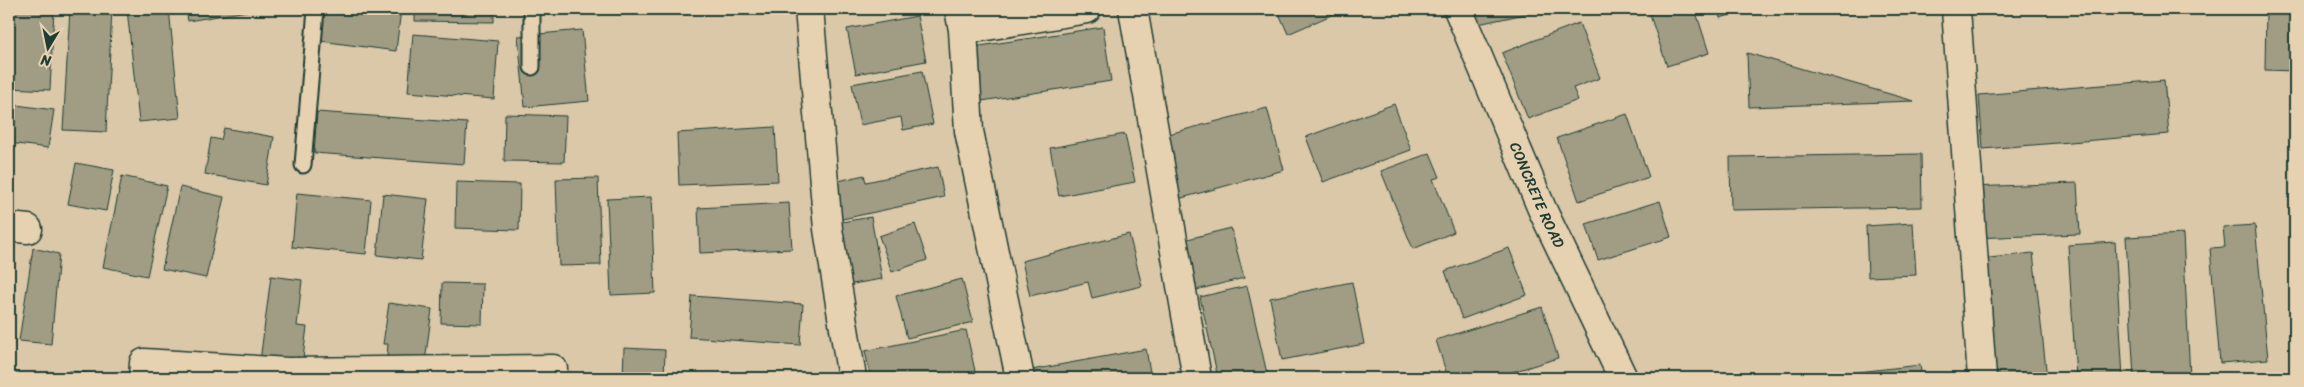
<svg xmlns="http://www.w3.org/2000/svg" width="2304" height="387" font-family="Sriracha,sans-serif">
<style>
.building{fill:#a09d84;stroke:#1f3d34}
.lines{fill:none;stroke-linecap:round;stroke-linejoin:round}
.service-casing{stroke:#1f3d34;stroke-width:19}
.minor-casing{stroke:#1f3d34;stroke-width:31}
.tertiary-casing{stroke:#1f3d34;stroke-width:31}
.service{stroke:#e6d1b0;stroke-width:15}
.minor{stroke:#e6d1b0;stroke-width:28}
.tertiary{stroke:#e6d1b0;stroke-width:28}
.labels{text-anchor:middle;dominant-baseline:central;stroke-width:4;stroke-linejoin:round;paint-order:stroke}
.street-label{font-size:15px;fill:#1f3d34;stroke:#e6d1b0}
</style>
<rect width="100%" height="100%" fill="#dac8a8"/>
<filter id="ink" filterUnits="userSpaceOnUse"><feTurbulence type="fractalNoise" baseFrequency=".02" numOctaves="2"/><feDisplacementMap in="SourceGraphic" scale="10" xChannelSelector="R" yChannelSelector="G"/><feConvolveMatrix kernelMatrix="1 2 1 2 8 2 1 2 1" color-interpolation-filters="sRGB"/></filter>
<g filter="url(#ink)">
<path class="building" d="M9 9H54L50 90 9 88Z
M70 9H112L106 132 63 130Z
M127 9H169L180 118 139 122Z
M186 9H259L188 21Z
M317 9H401L396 51 313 40Z
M415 9H494V22L415 21Z
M1277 9H1345L1288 34Z
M1475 9H1535V12L1478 24Z
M1648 9H1695L1709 53 1667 66Z
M1717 9H1752L1720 18Z
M2266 9H2295V71L2265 70Z
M917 16 926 61 856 74 847 29Z
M1579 23 1600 78 1573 88 1578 100 1528 119 1502 53Z
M1103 27 1111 81 975 102 967 48Z
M582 30 589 101 525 107 518 36Z
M413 34 498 41 494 99 408 92Z
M1747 53 1914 101 1749 107Z
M922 71 933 124 903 130 901 117 860 125 852 84Z
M2164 80 2169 134 1983 149 1979 95Z
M9 104 54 110 48 148 9 143Z
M1394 104 1411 150 1323 182 1306 137Z
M1267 108 1284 170 1178 199 1161 136Z
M317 112 467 123 464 164 314 153Z
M505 114 566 116 564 162 504 161Z
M1627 114 1649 177 1579 201 1557 138Z
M775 127 778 181 679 185 677 133Z
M224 128 274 137 266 185 205 174 211 138 221 140Z
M1125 134 1135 182 1059 196 1050 148Z
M1430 153 1440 177 1433 179 1454 232 1413 249 1381 171Z
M1921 154 1922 207 1731 210 1730 157Z
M76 163 114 170 106 211 68 204Z
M938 167 944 197 838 220 830 183 864 175 866 182Z
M122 176 167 186 147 276 103 267Z
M598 178 601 265 559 266 556 179Z
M456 182 520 184 519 230 455 228Z
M2077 183 2080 234 1973 238 1971 187Z
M180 187 224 197 206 278 162 269Z
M297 193 371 200 366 254 292 247Z
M383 194 428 199 421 260 377 255Z
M651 197 655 293 611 295 607 199Z
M1660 201 1671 237 1598 260 1586 224Z
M789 203 792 249 700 253 698 208Z
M871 217 882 279 841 286 830 224Z
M1913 223 1916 275 1868 277 1866 226Z
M915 224 927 260 892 272 879 236Z
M2255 225 2268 359 2220 363 2210 248 2225 247 2223 227Z
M1231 228 1244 278 1192 291 1180 241Z
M1129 234 1142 286 1092 298 1088 282 1030 296 1022 261Z
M2183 234 2190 378H2134L2126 237Z
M2115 242 2123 378H2076L2068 245Z
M33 248 59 254 51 344 19 341Z
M1509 248 1527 295 1462 319 1445 271Z
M2033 253 2047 378H1994L1981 259Z
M271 276 302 280 297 326 307 327 303 358 297 357 295 365 260 361Z
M962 279 973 322 907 338 896 296Z
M1352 282 1364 344 1282 360 1270 298Z
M442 283 483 284 482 324 441 323Z
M1247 286 1268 378H1218L1200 297Z
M692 296 803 304 800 345 689 337Z
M389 303 432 309 425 362 387 356 388 344H383Z
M1542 307 1558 358 1493 378H1448L1436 340Z
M966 330 975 371 942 378H871L865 351Z
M624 348 665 350 664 378H623Z
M1146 349 1151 378H1027L1026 371Z
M1920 365 1922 378 1814 377Z
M70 371 98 374V378H70Z"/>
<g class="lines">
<defs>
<path id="service" d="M532 9V67
M303 165 316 9"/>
<path id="minor" d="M809 9 828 229 852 378
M959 9 963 30 969 131 1020 378
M1133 9 1197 378
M1956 9 1982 378
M963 30 1087 9
M9 227 28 229
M143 378 144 363 288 372 553 369 552 378"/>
<g id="tertiary">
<path id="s1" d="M1458 9 1542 209 1623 378"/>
</g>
</defs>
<use href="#service" class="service-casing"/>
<use href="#minor" class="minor-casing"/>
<use href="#tertiary" class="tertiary-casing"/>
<use href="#service" class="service"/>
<use href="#minor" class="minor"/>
<use href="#tertiary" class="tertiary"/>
</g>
</g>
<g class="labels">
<g class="street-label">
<text stroke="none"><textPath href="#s1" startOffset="202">CONCRETE ROAD</textPath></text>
</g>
</g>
<rect width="2304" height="387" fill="none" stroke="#e6d1b0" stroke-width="30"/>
<rect x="15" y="15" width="2274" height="357" fill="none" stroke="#1f3d34" stroke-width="2" filter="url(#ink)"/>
<g transform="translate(48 48) rotate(190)" stroke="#e6d1b0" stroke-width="4" paint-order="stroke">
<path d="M0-4L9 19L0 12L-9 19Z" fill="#1f3d34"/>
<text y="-8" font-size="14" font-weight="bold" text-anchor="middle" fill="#1f3d34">N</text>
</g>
</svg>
